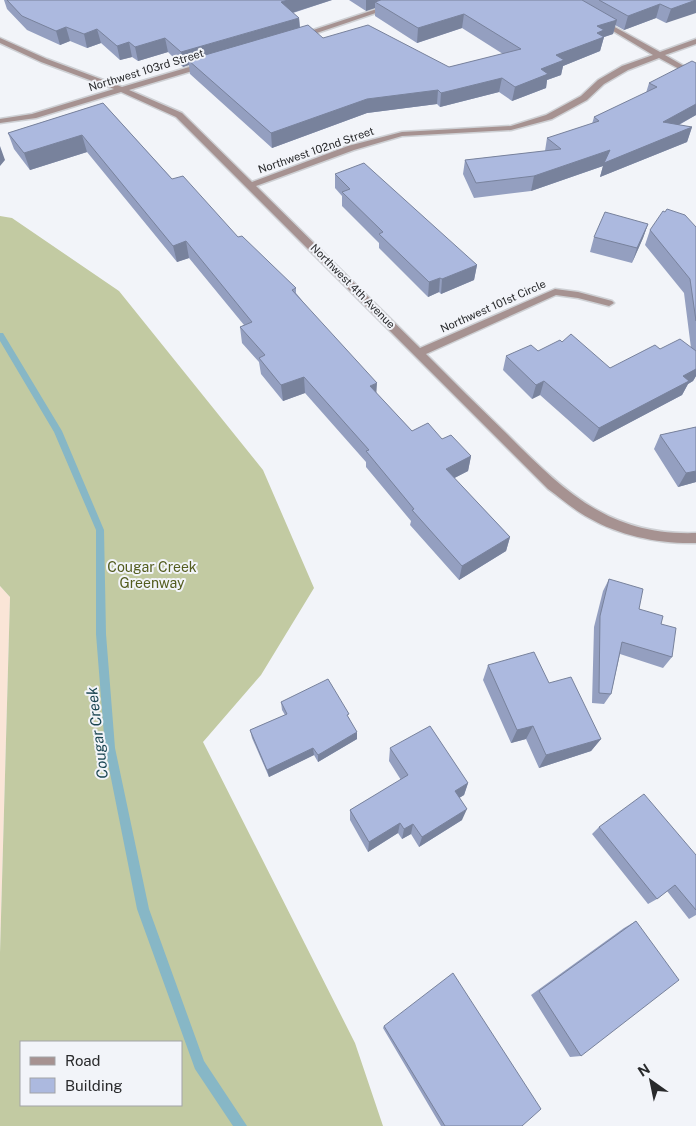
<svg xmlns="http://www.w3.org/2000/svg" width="696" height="1126" font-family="'Public Sans',sans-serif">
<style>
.education{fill:#fae5d7}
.forest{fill:#c2caa2;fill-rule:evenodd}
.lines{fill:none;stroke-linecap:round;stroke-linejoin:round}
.stream{fill:#87b7c6;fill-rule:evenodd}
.street-casing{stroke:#ced0d4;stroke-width:3}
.street{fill:#a69291;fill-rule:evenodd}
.wall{fill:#949fc0}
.shaded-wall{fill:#78829c}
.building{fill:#acb9df;stroke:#78829c}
.labels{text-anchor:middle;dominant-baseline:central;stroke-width:4;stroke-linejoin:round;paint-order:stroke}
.far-street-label{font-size:11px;fill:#292a2c;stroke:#f2f4f9}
.park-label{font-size:14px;fill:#535c1e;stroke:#f2f4f9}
.water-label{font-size:15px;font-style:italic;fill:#1a4551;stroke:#f2f4f9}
</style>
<rect width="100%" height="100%" fill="#f2f4f9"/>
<path class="education" d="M0 586 10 597 0 953Z"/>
<path class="forest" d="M0 216 12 218 119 291 263 470 314 588 261 675 203 742 355 1043 383 1126H0V953L10 597 0 586ZM21 1042H181V1105H21Z"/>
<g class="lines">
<path class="stream" d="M0 333H3L62 431 104 530 106 634 115 748 149 909 204 1061 247 1126H233L195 1069 137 909 105 748 96 634V530L54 432 0 341Z"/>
<defs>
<path id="street" d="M404 0H414L302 38 295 36Z
M598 20H602L660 52 696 39V44L665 55 696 73V78L659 58 628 70 604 84 587 100 552 119 511 130 402 136 354 150 256 186 420 348 555 289 578 292 612 301 614 303 609 306 578 298 556 295 426 354C453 381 480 408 507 434 564 491 609 536 696 533V543C660 544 620 536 589 518 574 510 562 499 548 489L176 117 121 92 36 118 0 123V119L32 114 114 89 41 62 0 43V38L47 59 122 87 206 62 210 64 209 66 129 90 182 113 252 182 348 146 402 132 511 126 546 115 581 96 598 80 622 66 653 55 598 22Z"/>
</defs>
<use href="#street" class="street-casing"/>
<use href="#street" class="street"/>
</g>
<path class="wall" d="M4 0H332L293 13 299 18 300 27 323 38 449 67 503 54 462 28 417 43 375 16V8L366 11 349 0H696L666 23 656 18 624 30 615 25 613 34 604 37 600 51 563 66 561 75 547 80 546 88 512 101 499 92 440 107 437 104 367 113 272 148 190 74 189 65 183 67 168 52 138 61 132 57 120 60 101 43 87 48 70 41 60 45 27 30 7 9Z
M696 63V115L679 125 692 127 687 142 600 177 603 166 531 191 474 198 463 174 465 160 545 151 547 138 592 124 594 117 646 93 649 83Z
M103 103 172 179 238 237 296 288V293L376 393 412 431 442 439 471 456 468 471 454 478 510 537 506 551 459 580 410 525 411 521 366 467V462L305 393 283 401 261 374 259 362 242 343 240 327 244 325 189 258 177 262 87 152 30 170 14 149 8 133Z
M335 174 477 265 474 280 441 294 439 292 428 297 379 248V243L342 206V196L335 188Z
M648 224 643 238 632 263 590 252 594 237Z
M696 227V376L693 381 688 384 682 395 593 442 540 395 532 399 503 370 506 356 538 351 562 342 610 368 660 349 691 348 684 293 645 245 650 230Z
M696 427V482L678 487 654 449 660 435Z
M609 579 639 609 661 624 672 657 663 668 620 654 611 694 604 704 592 703 594 627 603 591Z
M488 665 549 683 601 739 591 751 539 768 526 739 511 743 483 680Z
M281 702 349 718 357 739 318 762 314 755 269 777 252 738 250 730 285 715 282 710Z
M390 748 468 783 464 795 459 798 462 820 419 847 411 834 402 839 398 833 368 852 350 820V810L401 780 389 761Z
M599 827 696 855V915L689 919 667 891 657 899 648 904 592 834Z
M636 921 581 1056 570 1057 531 995 624 928Z
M384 1026 522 1126H441L383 1028Z"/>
<path class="shaded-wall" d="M288 0H332L282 16 281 2Z
M366 0H398L375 2V8L366 11Z
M696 0V13L666 23 671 9Z
M660 4 656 18 624 30 628 16Z
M464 14 462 28 417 43 418 28Z
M299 18 300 32 188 60 189 65 183 67 181 52Z
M617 20 613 34 604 37 600 51 563 66 561 75 547 80 546 88 512 101 515 87 541 69 556 55 597 26Z
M66 27 70 41 60 45 56 31Z
M97 29 101 43 87 48 84 34Z
M165 38 168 52 138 61 135 47Z
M129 42 132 57 120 60 117 46Z
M502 78 499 92 440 107 441 93Z
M438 90 437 104 367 113 272 148 271 133 367 99Z
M696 104V115L658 136 663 122Z
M692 127 687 142 600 177 603 166 531 191 534 176 610 150Z
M82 135 87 152 30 170 24 153Z
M0 146 5 160 0 166Z
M648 224 643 238 632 263 637 248Z
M186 241 189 258 177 262 173 246Z
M477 265 474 280 441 294 442 279Z
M440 278 439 292 428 297 429 282Z
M696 368V376L693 381 688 384 682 395 593 442 599 428Z
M304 377 305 393 283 401 281 385Z
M544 381 540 395 532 399 536 385Z
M377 383 376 399 370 386Z
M471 456 468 471 443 484 446 469Z
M696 471V482L678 487 686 473Z
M510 537 506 551 459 580 462 566Z
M533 726 526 739 511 743 517 730Z
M357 732V739L318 762V755Z
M601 739 591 751 539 768 546 755Z
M313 748 314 755 269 777 267 770Z
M468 783 464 795 451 803 455 791Z
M467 809 462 820 419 847 422 837Z
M400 823 398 833 368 852 369 842Z
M413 824 411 834 402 839 404 829Z"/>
<path class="building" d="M7 0H288L281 2 299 18 181 52 165 38 135 47 129 42 117 46 97 29 84 34 66 27 56 31 22 16Z
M381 0H582L617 20 597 26 604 30 597 33 604 37 556 55 564 60 541 69 548 74 515 87 502 78 441 93 438 90 367 99 271 133 188 60 308 25 323 38 368 25 449 67 521 49 464 14 418 28 375 2Z
M599 0H696L671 9 660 4 628 16Z
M692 61 696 63V104L663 122 692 127 604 163 610 150 534 176 476 183 465 160 561 149 547 138 599 121 594 117 657 87 649 83Z
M103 103 172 179 183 176 238 237 242 236 296 288 292 290 377 383 370 386 412 431 428 423 442 439 451 435 471 456 446 469 510 537 462 566 412 510 414 509 366 451 369 450 304 377 281 385 259 358 265 355 240 327 252 322 186 241 173 246 82 135 24 153 8 133Z
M364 163 477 265 442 279 440 278 429 282 379 234 383 232 342 192 350 189 335 174Z
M667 209 685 215 696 227V321L690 279 650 230 663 211 665 212Z
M605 212 648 224 637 248 594 237Z
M571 334 610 368 655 345 660 349 680 339 696 351V369L683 376 689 381 599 428 544 381 536 385 506 356 531 345 538 351 560 340 562 342Z
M696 427V471L686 473 660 435Z
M609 579 643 589 639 609 663 616 661 624 676 628 672 657 622 642 611 694 599 693 600 616Z
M534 652 549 683 571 677 601 739 546 755 533 726 517 730 488 665Z
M328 679 349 714 347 715 357 732 318 755 313 748 267 770 250 730 287 714 281 702Z
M430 726 468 783 455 791 467 809 422 837 413 824 404 829 400 823 369 842 350 810 408 775 390 748Z
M644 794 696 855V910L675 885 657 899 599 827Z
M636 921 679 980 581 1056 539 991Z
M453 973 541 1109 522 1126H445L384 1026Z"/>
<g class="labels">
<g class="far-street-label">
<text transform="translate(146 70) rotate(-17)">Northwest 103rd Street</text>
<text transform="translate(316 150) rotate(-19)">Northwest 102nd Street</text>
<text transform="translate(353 286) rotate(45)">Northwest 4th Avenue</text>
<text transform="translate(493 306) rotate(-24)">Northwest 101st Circle</text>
</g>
<g class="park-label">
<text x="152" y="567">Cougar Creek<tspan x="152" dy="16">Greenway</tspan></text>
</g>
<g class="water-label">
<text transform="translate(97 733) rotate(-97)">Cougar Creek</text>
</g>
</g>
<rect x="20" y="1041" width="162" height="65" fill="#f2f4f9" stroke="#a2a3a7"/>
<rect x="30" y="1057" width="25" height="8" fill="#a69291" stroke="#a2a3a7"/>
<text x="65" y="1066" font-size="15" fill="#292a2c">Road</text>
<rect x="30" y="1078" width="25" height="15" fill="#acb9df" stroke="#a2a3a7"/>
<text x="65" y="1091" font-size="15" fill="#292a2c">Building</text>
<g transform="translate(651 1081) rotate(327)" stroke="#f2f4f9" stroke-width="4" paint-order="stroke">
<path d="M0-4L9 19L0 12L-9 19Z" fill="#292a2c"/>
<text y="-8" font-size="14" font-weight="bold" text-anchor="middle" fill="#292a2c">N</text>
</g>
</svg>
